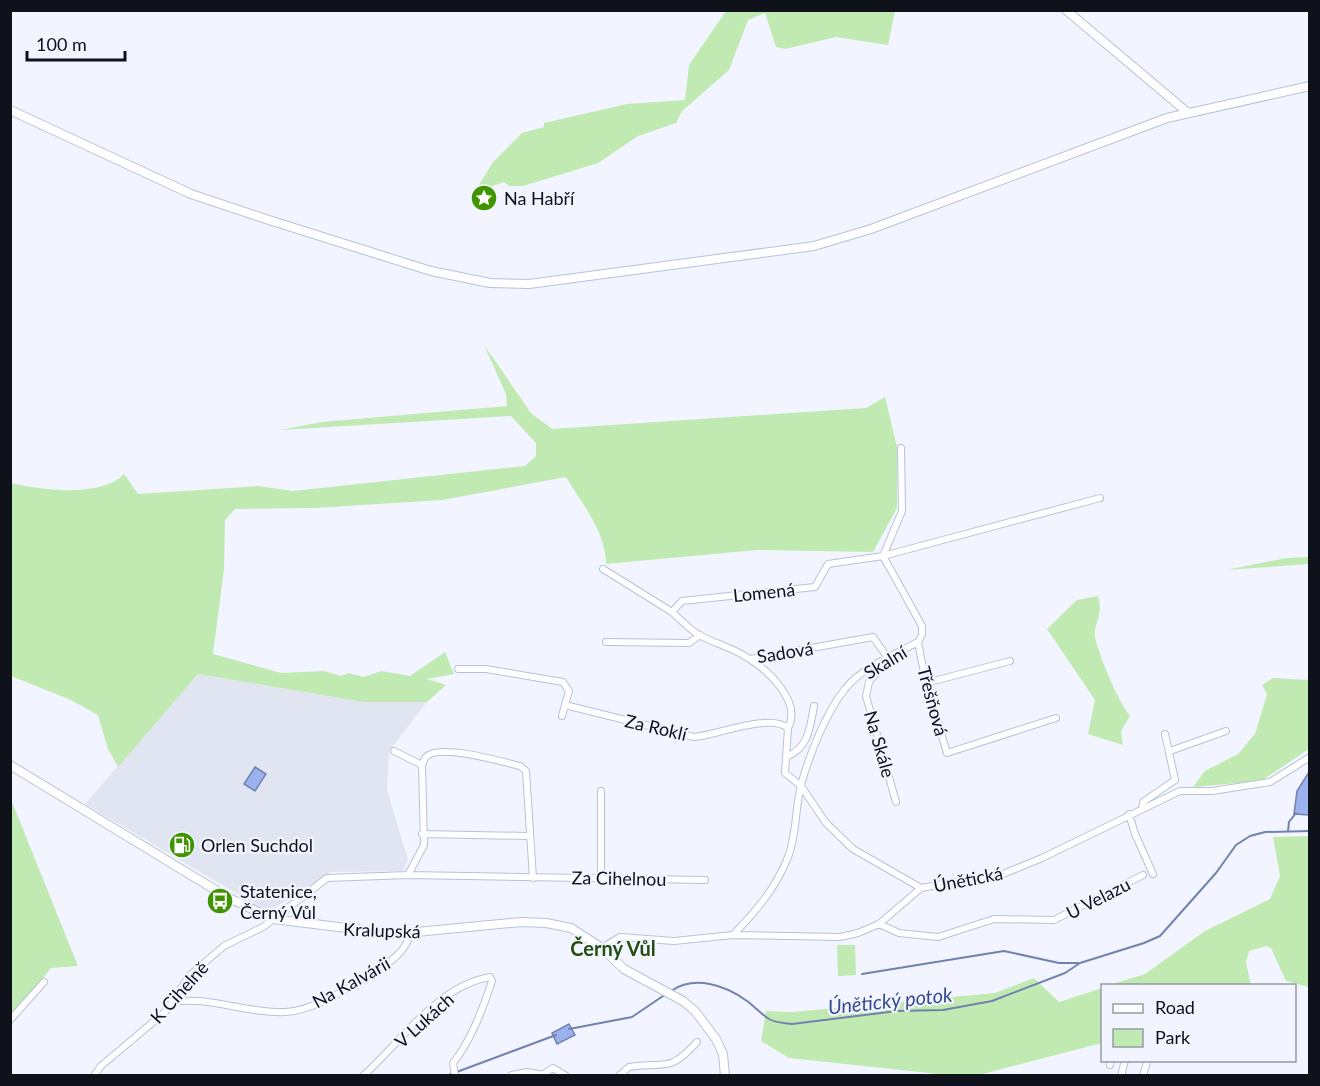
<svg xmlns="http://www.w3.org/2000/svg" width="1320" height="1086" font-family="Lato,sans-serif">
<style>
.built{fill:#e1e5f2}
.green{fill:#c1eab2}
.water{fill:#9bb2ef;stroke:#7182af;stroke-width:1.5}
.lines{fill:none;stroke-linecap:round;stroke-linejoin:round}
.stream{stroke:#7182af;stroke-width:2}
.street-casing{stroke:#b8c1d8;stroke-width:8}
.secondary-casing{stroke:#b8c1d8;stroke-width:10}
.street{stroke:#fff;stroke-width:6}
.secondary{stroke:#fff;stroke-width:8}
.labels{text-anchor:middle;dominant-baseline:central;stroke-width:4.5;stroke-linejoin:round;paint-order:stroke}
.poi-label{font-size:18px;fill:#0f121a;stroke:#f2f5ff;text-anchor:start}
.street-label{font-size:18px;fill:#0f121a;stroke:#f2f5ff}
.neighbourhood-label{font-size:20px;font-weight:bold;fill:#244d10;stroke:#f2f5ff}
.water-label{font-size:20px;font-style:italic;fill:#344992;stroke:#f2f5ff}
</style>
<rect width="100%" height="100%" fill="#f2f5ff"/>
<path class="built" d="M198 674 363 702H427L389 751 387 790 408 860 403 871 331 872 268 912 85 804Z"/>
<path class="green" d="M726 11H895L888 45 836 37 785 49 776 47 765 13 748 20 729 70 682 111 676 123 638 136 598 163 523 186H509L504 182 474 193 493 162 522 133 544 127V123L627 104 685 100 689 65Z
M484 345 531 413 552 429 866 408 885 397 897 447V508L873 552 757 550 606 564C606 532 582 504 566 477L442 500 315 508 235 509 225 520 224 569 213 654 281 673 324 671 341 676 348 673 364 677 381 671 410 676 445 652 454 674 427 679 446 685 427 702H363L198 674 118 767 108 749 98 715 71 700 11 676V483C40 490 101 498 124 474L138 494 258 486 293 491 525 466 536 456V443L511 416 280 430 322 422 507 406 506 394Z
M1309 557V564L1226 570 1286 558Z
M1098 596C1104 616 1093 623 1095 637 1099 656 1118 701 1130 716L1121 731 1123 745 1088 734 1095 700 1047 629 1077 600Z
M1273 678 1309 680V749L1261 781 1193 787 1205 771 1238 754 1255 734 1267 694 1262 685Z
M10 797 78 966 51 968 11 1019Z
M1309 836V987L1286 981 1271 948 1266 946 1249 951 1246 962 1251 985H1109L1145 974 1205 931 1270 899 1280 876 1273 837Z
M837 945H855L856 975 838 976Z
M1034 978 1059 1002 1102 988V1043L979 1075 957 1076 789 1058 761 1041 766 1011 793 1012 995 993Z"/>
<path class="water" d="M255 767 266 774 255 791 244 784Z
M1309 772V815L1294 814 1297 791Z
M569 1024 575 1035 557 1044 552 1033Z"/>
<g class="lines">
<path class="stream" d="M1288 831 1289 822 1296 813
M862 974 1004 951 1059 963H1078
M671 991C695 975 725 985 747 1001 754 1006 761 1014 769 1019 776 1023 784 1023 792 1024L897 1011 943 1010 992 1001 1065 973 1080 963 1144 943 1160 936 1216 873 1236 845 1250 836 1265 832 1310 831
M569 1029 632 1017 666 994
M446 1076 556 1035"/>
<defs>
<path id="street" d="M883 556 902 511 901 448
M603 569 672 612
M606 642 689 643 700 635
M918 642 926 683 947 753 1056 718
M750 659 873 637 888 658 869 682 866 696 896 802
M458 669H486L563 682 569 691 565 705 694 737C718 735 769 713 788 728L785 773 801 786 826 823 853 849 921 888
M926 683 1010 661
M562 716 565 705
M788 728C802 702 769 671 748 658 733 648 716 644 701 636 691 631 681 620 672 612L682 601 815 587 828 564 883 556 1100 498
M394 751 422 765
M1170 751 1226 731
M786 757C809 748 810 727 814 706
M1142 809 1143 802 1175 780 1165 734
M1129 814 1135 834 1153 874
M422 834 529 836
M408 875 424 845 422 765C423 763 424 759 426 757 438 743 504 762 520 766L526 771 533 878
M601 877V791
M879 924 899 933 938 937 994 919 1054 920 1143 875
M733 935C756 911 776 888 788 857 797 834 795 808 801 785 809 756 826 712 845 689 862 667 894 655 918 642L922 635V626L883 556
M602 948 620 937 674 941 733 935 840 937 858 933 879 924 921 888 1003 874 1042 858 1180 791H1212L1270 782 1310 757
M172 1002C211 996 248 1014 286 1012 315 1010 345 990 370 975 387 964 405 954 410 934
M10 1020 44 982
M1110 1065 1111 1060
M542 1075 553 1068 566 1076
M94 1076 101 1066 165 1012 190 975 224 946 263 927 327 878 408 875 705 880
M363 1076C401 1042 437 986 490 977L492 981C483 1008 471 1041 453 1063L455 1076
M619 1076 629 1067C666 1061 668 1074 697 1042
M1121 1076 1125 1060
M1143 1076 1147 1062"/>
<path id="secondary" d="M1066 10 1187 112
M10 110 191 194 272 221 431 271 490 283 529 284 814 246 871 229 1167 118 1310 86
M10 765 227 897 273 919 396 934 521 922 546 923 571 928 602 948 624 969 683 1001 695 1011 716 1039 723 1054 725 1076
M512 1076 527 1073 544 1076"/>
</defs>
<use href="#street" class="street-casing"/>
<use href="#secondary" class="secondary-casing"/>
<use href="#street" class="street"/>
<use href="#secondary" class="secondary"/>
</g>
<defs>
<symbol id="sight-disc" viewBox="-11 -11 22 22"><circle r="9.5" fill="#3f9400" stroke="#f2f5ff"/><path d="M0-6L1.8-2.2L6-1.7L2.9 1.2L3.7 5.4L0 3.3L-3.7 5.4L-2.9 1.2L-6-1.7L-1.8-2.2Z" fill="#fff"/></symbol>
<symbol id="fuel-disc" viewBox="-11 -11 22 22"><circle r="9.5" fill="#3f9400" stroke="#f2f5ff"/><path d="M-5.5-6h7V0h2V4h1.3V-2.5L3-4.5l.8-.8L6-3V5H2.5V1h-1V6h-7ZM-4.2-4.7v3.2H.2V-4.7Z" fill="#fff"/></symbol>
<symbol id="bus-disc" viewBox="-11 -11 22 22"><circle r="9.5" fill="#3f9400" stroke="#f2f5ff"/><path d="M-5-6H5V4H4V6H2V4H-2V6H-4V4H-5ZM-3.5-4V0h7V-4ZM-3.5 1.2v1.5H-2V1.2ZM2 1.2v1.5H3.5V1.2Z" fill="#fff"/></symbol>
</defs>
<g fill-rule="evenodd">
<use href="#sight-disc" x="469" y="183" width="30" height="30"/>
<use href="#fuel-disc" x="167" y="830" width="30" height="30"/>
<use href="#bus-disc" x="205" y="886" width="30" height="30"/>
</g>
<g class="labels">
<g class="poi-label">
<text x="504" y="198">Na Habří</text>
<text x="201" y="845">Orlen Suchdol</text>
<text x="240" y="891">Statenice,<tspan x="240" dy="21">Černý Vůl</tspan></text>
</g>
<g class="street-label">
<text transform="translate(764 592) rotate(-6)">Lomená</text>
<text transform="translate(785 652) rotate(-9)">Sadová</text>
<text transform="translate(885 662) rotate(-31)">Skalní</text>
<text transform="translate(933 701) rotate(75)">Třešňová</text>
<text transform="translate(656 727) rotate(13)">Za Roklí</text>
<text transform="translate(880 744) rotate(74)">Na Skále</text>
<text transform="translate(619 878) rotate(1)">Za Cihelnou</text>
<text transform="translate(968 879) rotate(-11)">Únětická</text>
<text transform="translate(1098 898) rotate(-27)">U Velazu</text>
<text transform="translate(382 930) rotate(2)">Kralupská</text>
<text transform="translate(351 982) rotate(-29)">Na Kalvárii</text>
<text transform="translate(179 992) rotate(-48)">K Cihelně</text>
<text transform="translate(424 1020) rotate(-42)">V Lukách</text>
</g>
<g class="neighbourhood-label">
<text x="613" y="948">Černý Vůl</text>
</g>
<g class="water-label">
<text transform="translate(890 1000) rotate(-6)">Únětický potok</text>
</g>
</g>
<rect width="1320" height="1086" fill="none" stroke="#0f121a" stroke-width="24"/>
<rect x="1101" y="984" width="195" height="78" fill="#f2f5ff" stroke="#979aa3" stroke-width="1.5"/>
<rect x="1113" y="1004" width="30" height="9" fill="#ffffff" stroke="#979aa3" stroke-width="1.5"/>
<text x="1155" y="1014" font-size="18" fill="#0f121a">Road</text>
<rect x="1113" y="1029" width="30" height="18" fill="#c1eab2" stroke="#979aa3" stroke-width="1.5"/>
<text x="1155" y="1044" font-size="18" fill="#0f121a">Park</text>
<path d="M27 51v9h98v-9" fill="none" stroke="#0f121a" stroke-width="3"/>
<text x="36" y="51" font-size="18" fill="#0f121a" stroke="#f2f5ff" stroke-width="4.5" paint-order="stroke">100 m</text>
</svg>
